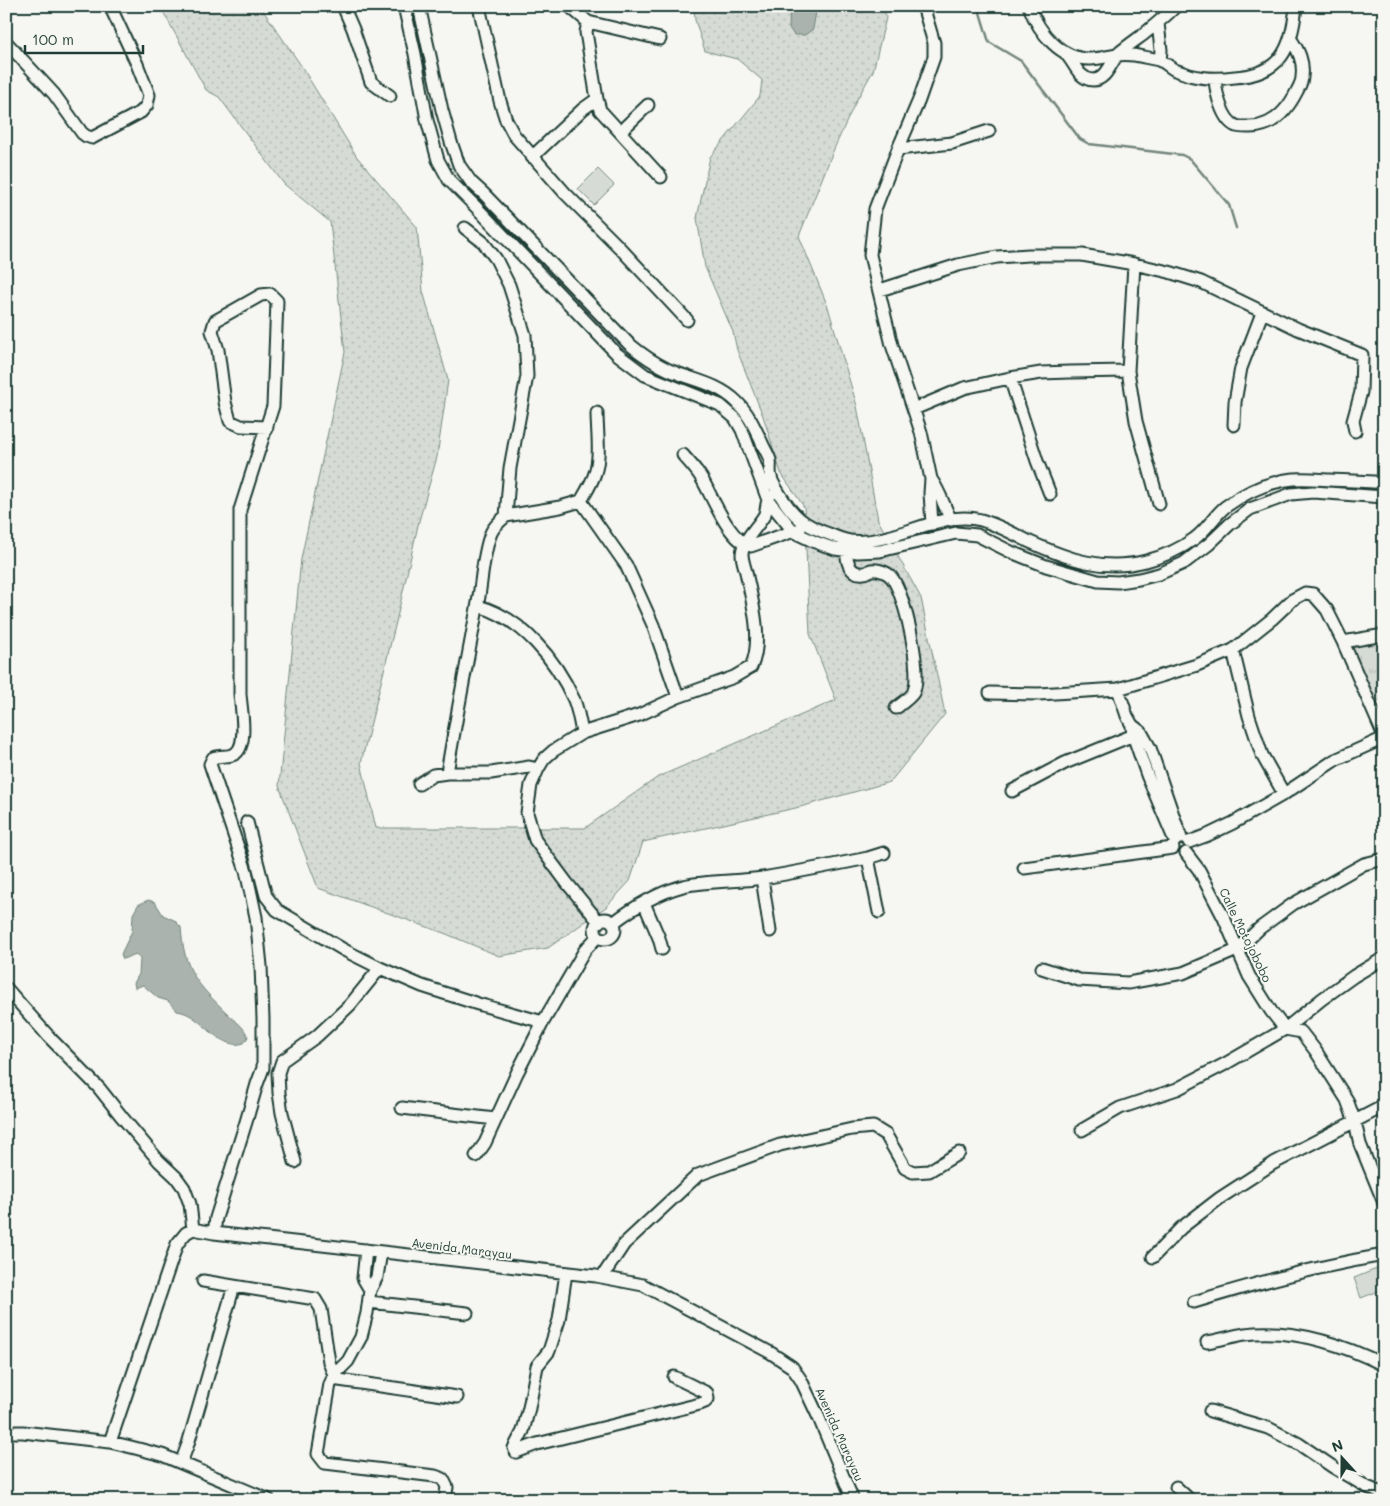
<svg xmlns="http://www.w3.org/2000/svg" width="1390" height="1506" font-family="Mali,sans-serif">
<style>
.grass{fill:url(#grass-dots);stroke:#7a8c85}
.park{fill:url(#park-tufts);stroke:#7a8c85}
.pitch{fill:#d6dbd6;stroke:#7a8c85}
.water{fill:#aab3ae;stroke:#72847d}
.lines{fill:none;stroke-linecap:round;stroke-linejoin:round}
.stream{stroke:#72847d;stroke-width:2.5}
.minor-casing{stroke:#1f3d34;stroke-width:15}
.minor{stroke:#f6f6f2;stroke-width:11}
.labels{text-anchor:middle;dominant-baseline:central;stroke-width:4;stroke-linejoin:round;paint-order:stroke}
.street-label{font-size:12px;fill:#1f3d34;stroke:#f6f6f2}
</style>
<defs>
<pattern id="grass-dots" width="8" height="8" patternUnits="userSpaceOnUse" patternTransform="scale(1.25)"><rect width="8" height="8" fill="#d6dbd6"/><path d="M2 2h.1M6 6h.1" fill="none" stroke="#b7bdb8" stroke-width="1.8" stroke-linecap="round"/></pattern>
<pattern id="park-tufts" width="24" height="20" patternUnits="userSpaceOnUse" patternTransform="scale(1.25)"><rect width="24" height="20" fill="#d6dbd6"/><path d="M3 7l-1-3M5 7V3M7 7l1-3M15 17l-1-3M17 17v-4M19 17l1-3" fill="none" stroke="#b7bdb8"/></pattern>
</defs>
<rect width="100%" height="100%" fill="#f6f6f2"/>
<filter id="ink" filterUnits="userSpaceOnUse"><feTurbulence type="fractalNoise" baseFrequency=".02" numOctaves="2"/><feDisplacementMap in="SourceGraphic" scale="10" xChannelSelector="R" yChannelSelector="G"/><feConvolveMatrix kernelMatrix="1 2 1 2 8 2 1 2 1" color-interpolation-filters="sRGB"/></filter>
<g filter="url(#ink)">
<path class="grass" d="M160 6H260L300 64 357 157 417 227 423 291 448 380 437 457 419 521 396 622 361 763 376 828H585L658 777 836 700 810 634 804 507 781 473 763 416 737 350 733 332 705 267 697 218 710 157 760 96 762 80 737 59 705 51 695 20 694 6H884L886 18 873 71 855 103 834 149 799 236 828 307 857 406 878 520 921 598 945 714 890 782 800 807 643 842 630 881 606 907 548 948 499 956 444 933 318 888 279 786 301 559 345 352 330 222 284 184 219 97 206 90Z"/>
<path class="park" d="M1384 639 1383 699 1376 702 1350 646Z"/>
<path class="pitch" d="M598 169 614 185 594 205 578 189Z
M1384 1266V1289L1361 1298 1354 1278Z"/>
<path class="water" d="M790 6H817L813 29 805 35H794L789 28Z
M148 900 155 902 163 915 174 920 181 927C184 971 197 984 228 1014 237 1023 243 1025 248 1037L244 1043C241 1044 236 1045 233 1044 211 1040 200 1014 177 1011L168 1001 158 998 143 985 135 988 134 983 139 974 140 959 136 954 123 959 121 954 132 931 133 914 138 905Z"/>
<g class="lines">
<path class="stream" d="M978 6 989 42 1021 61 1080 139 1089 144 1182 155 1190 159 1229 205 1236 228"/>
<defs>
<path id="minor" d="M343 6 353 29 371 82 390 96
M404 6 415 54 427 120 438 160 449 180 476 207 617 354 645 375 720 405 735 418 742 430 768 500 794 532 815 542 835 549 858 552 880 551 956 533 977 535 1011 552 1046 566 1098 581 1118 582 1139 579 1159 574 1184 563 1209 544 1230 524 1250 509 1291 494 1313 492 1384 497
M419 6 442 110 451 142 459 165 471 182 484 194 628 343C641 354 654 363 669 370 692 380 718 383 737 402 749 414 755 428 762 443 764 448 768 454 770 460 771 465 769 472 771 477 772 483 776 488 779 493 793 516 803 525 829 534 836 537 843 540 850 541 894 546 939 509 981 520 998 525 1014 534 1030 542 1068 559 1103 572 1146 561 1162 557 1180 549 1194 539 1206 531 1214 516 1225 507 1240 496 1259 486 1277 482 1294 477 1313 479 1330 480 1348 481 1366 481 1384 483
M479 6 500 101 506 120 514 135 565 193 619 247 687 320
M569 6 588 22 660 39
M923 6 934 43V57L919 100 898 149 875 209 870 255 892 345 921 432 931 479 930 493 932 524
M1029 6C1039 33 1061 60 1091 59 1100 59 1109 56 1117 55 1126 54 1136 55 1144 57 1149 58 1154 59 1159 60 1165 62 1169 67 1175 70 1180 72 1185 73 1189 75 1204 79 1219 79 1235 77 1281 74 1292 49 1296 6
M588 22 586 32 597 99 600 110 661 177
M1158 23 1161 50 1160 61
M6 42 54 94 82 133 86 136 92 138 141 112 147 105 149 95 137 64 110 6
M1066 54C1075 63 1078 79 1093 80 1107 80 1111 61 1119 53 1127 46 1136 40 1144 34 1155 25 1166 16 1176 6
M1215 79C1216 93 1222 120 1236 126 1239 127 1244 127 1248 127 1272 128 1287 111 1297 91 1299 87 1302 82 1302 77 1304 62 1299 51 1290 38
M621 131 648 105
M898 149 952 143 989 131
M532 157 583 109 597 99
M1134 264 1128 371 1136 421 1159 504
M880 290 958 265 997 257 1029 255H1082L1134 264 1169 272 1201 282 1298 329 1362 355 1361 392 1353 421 1355 431
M1010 378 1037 461 1050 494
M914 409 964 388 1010 378 1041 373 1069 372 1128 371
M1234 425 1235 402 1241 368 1262 313
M683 455C689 462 697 470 702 479 713 498 729 541 751 546L800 529
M931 479C940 492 944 506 951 520
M581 501C586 492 592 483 595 473 601 455 597 432 597 413
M506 516 560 507 581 501 626 565 653 625 678 697
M847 550C846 562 850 575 864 573 867 573 869 571 871 570 878 569 888 572 892 578 905 594 923 675 913 693 910 698 901 704 896 708
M478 606C522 618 556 660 574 700 578 710 580 722 582 733
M1343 642 1384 635
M1233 650 1249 716 1262 755 1284 794
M1118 689 1127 716 1132 725 1141 732 1150 748 1181 838
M990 693 1039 694 1118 689 1197 665 1233 650 1272 619 1292 600 1305 593 1313 594 1327 610 1343 642 1384 736
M1132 727 1133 735 1147 775 1175 841
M447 773C456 718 467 663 477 608 482 584 482 556 491 533 494 526 500 521 506 516L510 468 527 376 525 335 509 285 496 259 483 242 465 228
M419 784 433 775 447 773H491L529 767 538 769
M1012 791 1065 763 1141 732
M247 822 266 896 277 910 344 950 380 968 422 986 478 1004 543 1022
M1189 842 1208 835 1233 823 1284 794 1335 760 1384 738
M1186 853 1199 870 1224 918 1249 976 1271 1011 1285 1029 1301 1032 1315 1050 1347 1100 1355 1122 1360 1144 1384 1203
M868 858 879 912
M1024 868 1173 848
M762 878 770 931
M644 903 659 938 662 949
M595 929a10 10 0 1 1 20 0a10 10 0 1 1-20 0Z
M599 922 567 883 535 840 527 813 531 785 538 769 544 759 553 751 582 733 639 715 678 697 734 677 751 667C763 641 753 604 747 577 746 570 742 561 742 554 743 539 758 527 765 514 767 508 766 502 770 496
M613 923C634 907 657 893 683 886 709 880 737 882 763 878 798 872 833 865 868 858L884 853
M1042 968 1079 980 1128 983 1183 973 1237 950 1260 928 1293 904 1364 864 1384 859
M6 988 50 1038 99 1088 122 1117 159 1161 176 1177 184 1188 190 1204 193 1229
M402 1108 495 1119
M1082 1130 1120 1108 1177 1089 1225 1064 1285 1029 1322 999 1354 976 1384 958
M476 1156 485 1143 517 1073 543 1022 585 950 598 936
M295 1162 282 1113 279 1093 278 1073 282 1061 317 1036 350 1005 380 968
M214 1233 216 1218 246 1122 257 1084 263 1068V1019L261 966 256 917 246 871 210 764 213 758C221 755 230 758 236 753 248 743 241 708 240 694V510L273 406 277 301 270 294 261 295 215 321 212 331 218 350 225 402 230 421 241 426 267 427
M366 1250 363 1278 370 1290
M381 1252 377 1277 370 1290 367 1313 361 1337 348 1361 336 1373 330 1384 318 1454 325 1463 435 1476 443 1479 447 1487 445 1500
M1153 1257 1181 1228 1220 1198 1274 1163 1384 1106
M566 1273 559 1320 549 1351 537 1366 529 1408 523 1431 514 1448 516 1452 537 1444 700 1404 705 1402 708 1399 707 1393 674 1377
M602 1277 624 1244 698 1175 780 1145 852 1129 873 1127 886 1135 905 1168 913 1172 929 1171 959 1153
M203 1281 315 1299 321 1309 329 1362 332 1370 336 1373
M369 1302 467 1313
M1194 1302C1256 1283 1319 1266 1384 1255
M1207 1342C1220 1340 1232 1336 1245 1334 1293 1328 1342 1344 1384 1365
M332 1379 457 1397
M1210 1411 1268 1428 1299 1444 1333 1467 1367 1487 1384 1494
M6 1432H23L110 1442 131 1447 162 1455 269 1500
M110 1442 177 1244 186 1233 193 1229 214 1233 596 1276 643 1285 771 1353 792 1367 801 1380 819 1418 853 1500
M181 1463 188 1444 234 1286
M1176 1487 1190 1500"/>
</defs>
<use href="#minor" class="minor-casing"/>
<use href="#minor" class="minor"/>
</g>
</g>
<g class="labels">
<g class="street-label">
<text transform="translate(1246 935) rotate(64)">Calle Motojobobo</text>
<text transform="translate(462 1248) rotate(7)">Avenida Marayau</text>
<text transform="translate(840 1434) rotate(66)">Avenida Marayau</text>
</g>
</g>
<rect width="1390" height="1506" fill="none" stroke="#f6f6f2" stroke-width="25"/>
<rect x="12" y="12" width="1365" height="1481" fill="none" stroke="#1f3d34" stroke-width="2" filter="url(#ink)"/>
<g transform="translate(1342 1458) rotate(339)" stroke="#f6f6f2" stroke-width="4" paint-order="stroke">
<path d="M0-4L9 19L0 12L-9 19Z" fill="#1f3d34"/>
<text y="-8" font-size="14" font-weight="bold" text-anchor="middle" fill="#1f3d34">N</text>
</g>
<path d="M25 45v8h118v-8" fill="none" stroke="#1f3d34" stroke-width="2.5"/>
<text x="32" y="45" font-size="15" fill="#1f3d34" stroke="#f6f6f2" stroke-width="4" paint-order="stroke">100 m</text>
</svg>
